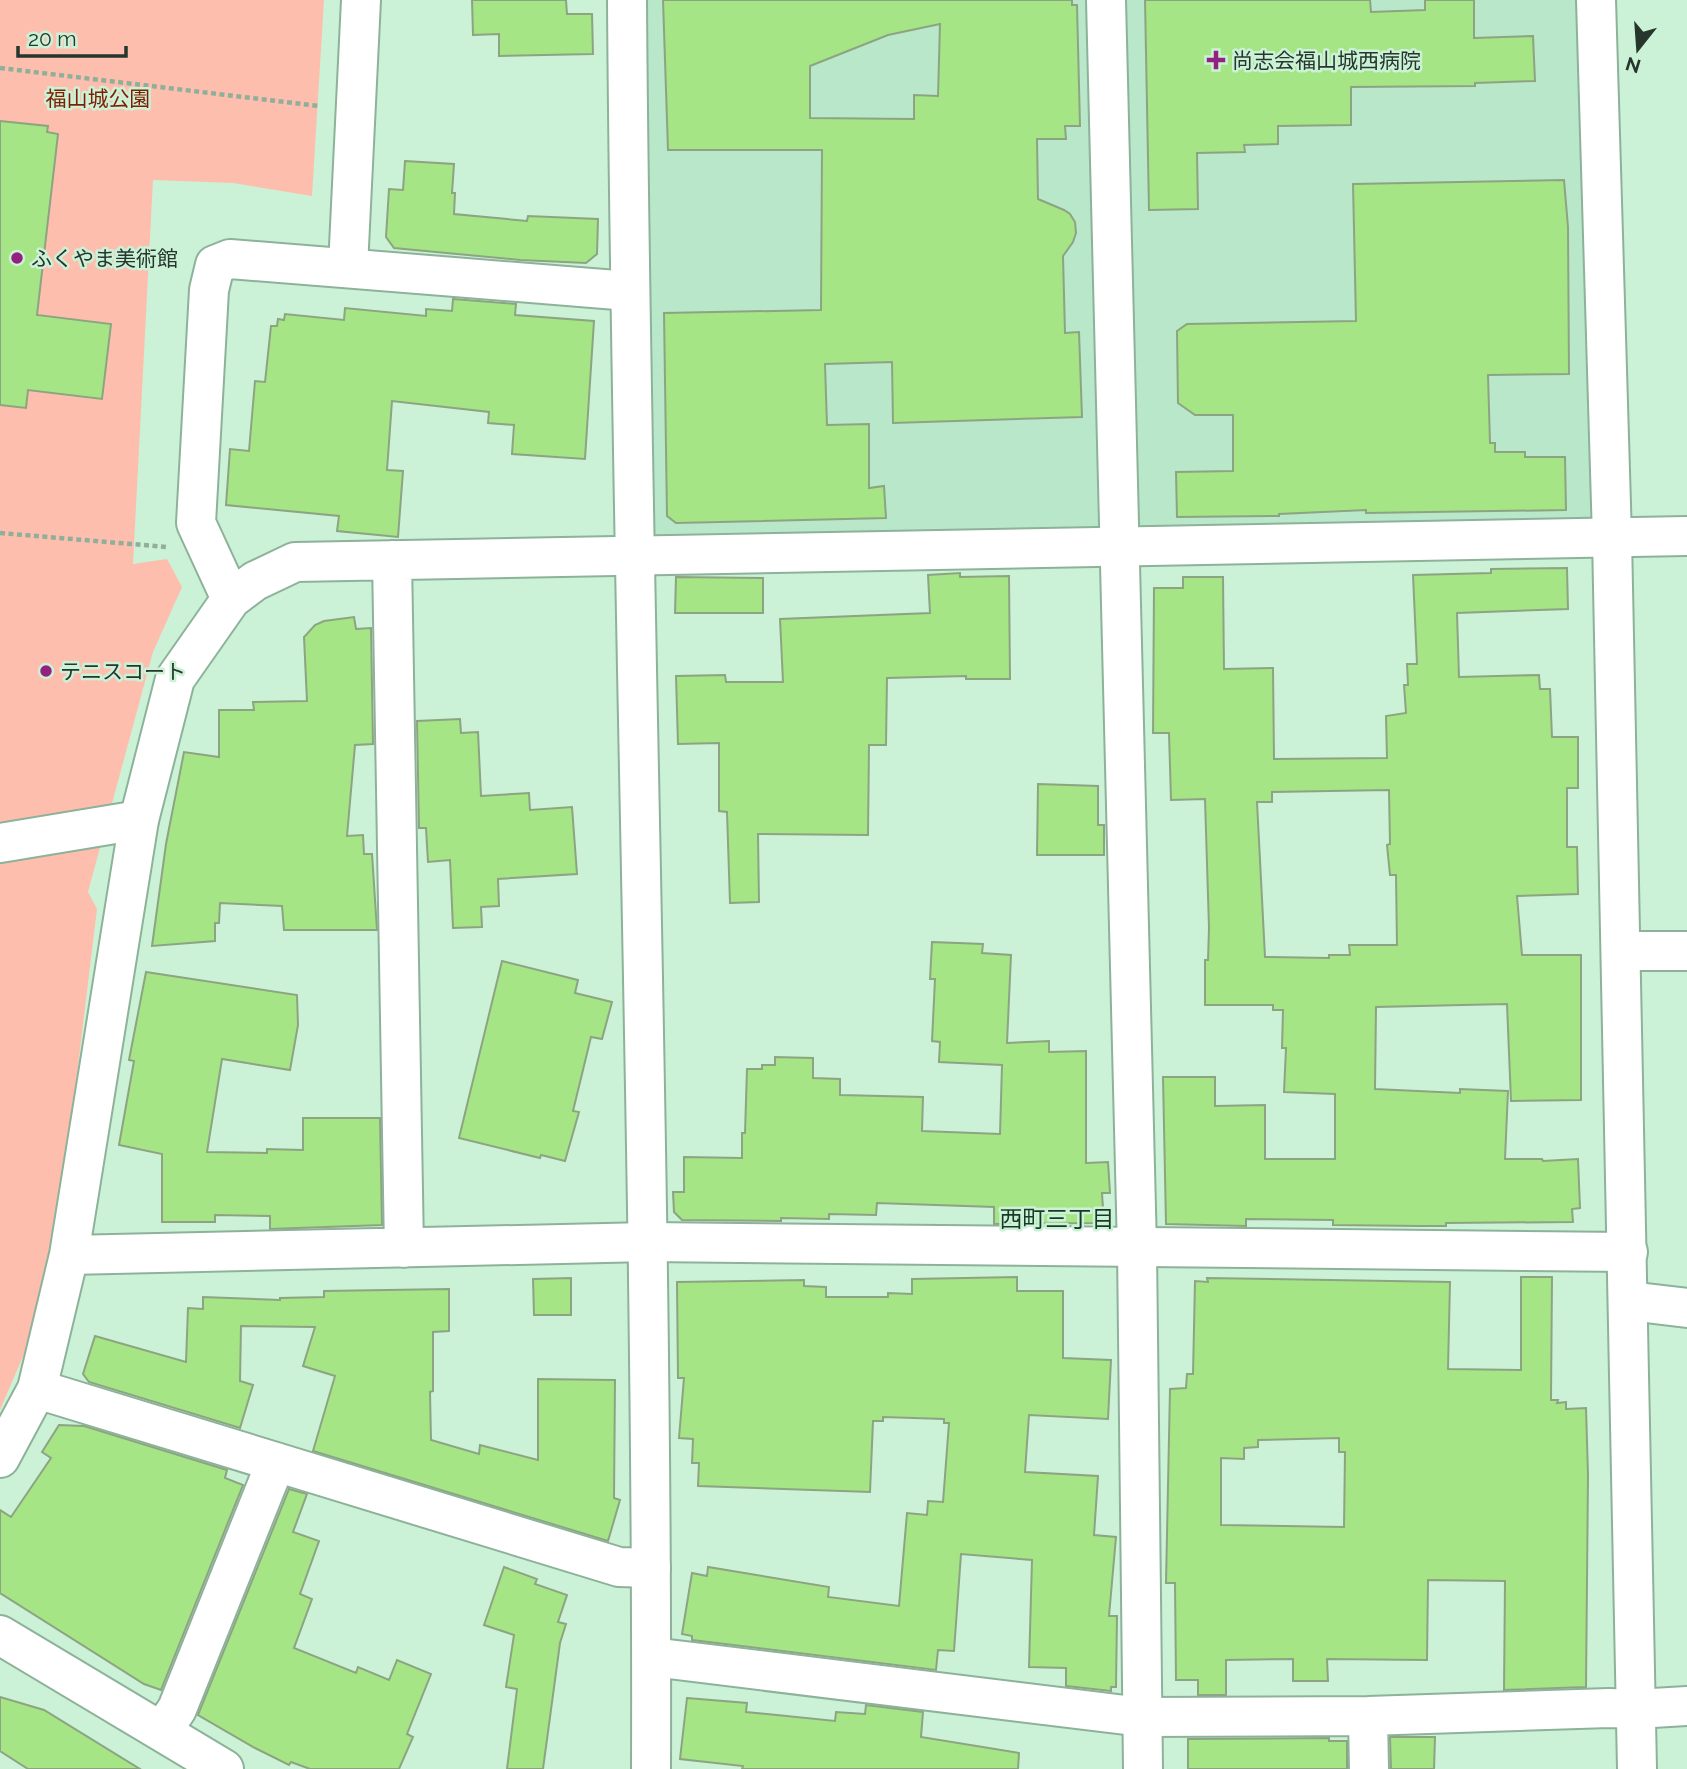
<svg xmlns="http://www.w3.org/2000/svg" width="1687" height="1769" font-family="Raleway,'Noto Sans JP',sans-serif">
<style>
.built{fill:#b9e7c9}
.green{fill:#febead}
.building{fill:#a5e585;stroke:#8da482;stroke-width:2;fill-rule:evenodd}
.lines{fill:none;stroke-linecap:round;stroke-linejoin:round}
.minor-casing{stroke:#8db299;stroke-width:42}
.tertiary-casing{stroke:#8db299;stroke-width:42}
.path{stroke:#90af9a;stroke-width:4.5;stroke-dasharray:5 3.5;stroke-linecap:butt}
.minor{stroke:#fff;stroke-width:38}
.tertiary{stroke:#fff;stroke-width:38}
.poi-dot{fill:#932180;stroke:#cbf2d7;stroke-width:2.5}
.labels{text-anchor:middle;dominant-baseline:central;stroke-width:5;stroke-linejoin:round;paint-order:stroke}
.poi-label{font-size:21px;fill:#26362c;stroke:#cbf2d7;text-anchor:start}
.park-label{font-size:21px;fill:#7f1e00;stroke:#cbf2d7}
.neighbourhood-label{font-size:23px;fill:#173925;stroke:#cbf2d7}
</style>
<rect width="100%" height="100%" fill="#cbf2d7"/>
<path class="built" d="M629 0H1610L1619 531 640 551Z"/>
<path class="green" d="M0 0H324L312 196 233 183 153 180 133 564 167 559 182 587 153 652 88 892 97 909 74 1099 56 1223 27 1347 0 1410Z"/>
<path class="building" d="M472 0H566L567 14H592L593 54 499 56V34L473 35Z
M663 0H1072V5H1077L1080 126H1065L1066 139H1037L1038 199 1064 210 1070 214 1075 222 1076 233 1073 242 1063 256 1065 333 1079 332 1082 417 893 423 892 362 825 364 827 425 869 424V488L884 486 886 518 676 523 667 516 664 313 821 310 822 150H668ZM940 24 938 96 914 95V119L810 118V66L888 35Z
M1145 0H1370L1371 12 1425 10V0H1474V38L1533 36 1535 81 1475 83V86L1351 87V125L1278 126V144L1244 145 1245 152 1197 153 1198 209 1149 210Z
M0 121 48 126 47 132 58 134 37 315 111 324 102 399 28 390 26 408 0 405Z
M405 161 454 164 452 193H455L454 214 527 221 528 216 598 219 597 254 586 263 520 260 394 248 386 237 389 189 403 190Z
M1564 180 1568 227 1569 374 1488 375 1490 443H1495V452H1525V457H1565L1566 510 1366 513V510L1279 514V516L1177 517 1176 472 1233 471V415H1195L1178 403 1177 331 1187 324 1356 321 1353 184Z
M453 299 516 304 515 315 594 321 585 459 512 454 514 425 488 423 489 412 392 401 387 470 403 471 398 537 337 531 339 516 226 505 230 449 249 451 255 381 265 382 271 326H277L278 319 284 320 285 314 344 320 345 308 426 316V309L452 311Z
M1567 568 1568 609 1457 613 1459 677 1539 675 1540 689H1550L1552 737H1578V788H1567V847H1577L1578 894 1517 896 1522 955H1581V1100L1511 1101 1507 1004 1376 1007 1375 1089 1460 1093V1089L1508 1091 1505 1159H1542L1543 1161 1578 1159 1580 1208 1572 1209 1573 1222 1446 1223V1226H1419L1333 1225V1220L1246 1219V1226L1166 1224 1163 1077H1215V1106L1265 1105V1159H1335V1094L1284 1092 1286 1048H1282L1283 1010H1273V1005H1205V960H1208L1209 928 1205 799 1171 800 1169 733H1153L1154 588H1183V577H1223L1224 669 1273 668 1274 759 1387 758 1386 716 1406 713 1404 685H1408L1407 664H1417L1413 575 1491 573V569ZM1389 790 1390 844 1387 845 1390 875H1396L1397 945H1349L1350 955H1329V958L1265 957 1257 802H1272V792Z
M960 573V577L1009 576 1010 679H966V676L887 678 886 745H869L868 835 758 834 759 902 730 903 727 812 719 811V743L678 744 676 676 725 675 726 682H783L780 619 930 613 928 575Z
M676 577 763 578V613H675Z
M354 617 356 629 371 628 373 744 355 745 347 836 363 835 364 854H372L377 930H284L282 906 220 903 219 923H215V941L152 946 166 844 184 752 219 757V710H254L253 702 307 701 304 637 315 625 324 621Z
M460 719 461 733 478 732 481 796 529 793 530 810 572 807 577 874 498 879 499 906 481 907 482 927 453 928 450 860 428 862 426 828H419L417 721Z
M1038 784 1098 786V825H1104V855H1037Z
M932 942 983 944 982 953 1011 955 1007 1043 1049 1041V1052L1086 1051V1163L1108 1162 1110 1193H1102L1104 1223 994 1224V1207L877 1203 876 1215 829 1214V1219L781 1218V1221L682 1220 674 1212 673 1192H684V1157L742 1158V1133H745L747 1069H762V1065H775V1057L813 1058V1078L840 1079V1095L923 1097 922 1131 1000 1134 1002 1065 939 1062 940 1042 932 1041 935 979H930Z
M502 961 578 980 575 993 612 1002 602 1039 591 1037 573 1111 579 1112 565 1161 541 1155 540 1158 459 1138Z
M146 972 297 995 298 1025 290 1070 222 1059 207 1152 267 1153V1149L303 1150V1118H380L382 1225 270 1229V1216L215 1215V1222H162V1154L119 1145 134 1061 129 1060Z
M1017 1277V1291H1063V1358L1111 1360 1108 1419 1029 1415 1025 1472 1098 1476 1094 1535 1116 1537 1109 1616H1117L1116 1687H1111V1691L1066 1686V1668L1029 1667 1032 1560 961 1554 954 1651 938 1650 936 1670 692 1640V1636L682 1634 692 1573 707 1576 708 1567 829 1587 828 1597 899 1606 907 1513 927 1515 928 1501 943 1502 949 1423H944V1419L883 1417V1421H873L870 1492 698 1486 699 1463H692L693 1439 679 1438 684 1378H678L677 1282 804 1280V1286L826 1287V1297H888V1293L912 1294V1279Z
M1521 1277H1552L1551 1400H1558L1557 1403 1566 1402V1409L1586 1408 1588 1475 1586 1687 1504 1690 1505 1581 1428 1580 1427 1660 1327 1659 1328 1681H1293V1659L1226 1660V1695H1198V1680H1176L1175 1583H1166L1170 1389 1186 1388 1187 1374H1193L1195 1281 1208 1282 1207 1278 1450 1282 1448 1369 1521 1370ZM1339 1438V1452H1345L1344 1527 1221 1525V1458L1244 1459V1448L1258 1447V1440Z
M571 1278V1315H534L533 1279Z
M449 1289V1331L433 1332V1391L430 1392 431 1440 479 1454 480 1445 538 1460V1379L615 1380 614 1498 620 1500 608 1541 313 1451 335 1376 303 1366 315 1327 241 1326 240 1381 253 1385 240 1428 89 1382 83 1374 95 1336 186 1362 188 1308 203 1309V1297L280 1300V1298L324 1297V1291Z
M59 1425 84 1426 227 1470 225 1478 243 1485 161 1690 144 1684 0 1593V1510L11 1517 51 1458 42 1452Z
M289 1489 307 1494 293 1532 319 1541 300 1594 312 1599 294 1648 356 1673 358 1667 389 1680 397 1660 431 1674 407 1734 413 1737 399 1769H310L291 1762 289 1765 255 1748 198 1715Z
M504 1567 537 1579 535 1584 567 1595 558 1622 566 1624 560 1643 543 1769H507L517 1689 506 1687 514 1635 484 1625Z
M0 1697 44 1710 140 1769H28L0 1751Z
M687 1698 747 1703 746 1712 835 1721 836 1712 865 1714 866 1705 923 1712 921 1737 1019 1753 1018 1769H742L743 1766 680 1759Z
M1390 1737H1435L1434 1769H1391Z
M1329 1738V1741H1347V1769H1188V1739Z"/>
<g class="lines">
<defs>
<path id="minor" d="M392 560 404 1248
M231 599 196 523 209 290 215 265 230 259 629 291
M1621 951H1687
M69 1255 648 1242 1628 1252
M1629 1301 1687 1308
M37 1389 619 1567 651 1568
M0 1458 37 1389 69 1255 139 820 175 679 231 599 255 581 295 562 1687 536
M652 1657 1142 1717 1368 1716 1609 1708 1636 1709 1687 1706
M1368 1716 1369 1769
M162 1731 177 1709 276 1462"/>
<path id="tertiary" d="M627 0C631 590 653 1179 651 1769
M1106 0 1137 1249 1143 1769
M1596 0 1612 538 1637 1769
M348 267 361 0
M0 843 139 820
M0 1635 224 1769"/>
</defs>
<use href="#minor" class="minor-casing"/>
<use href="#tertiary" class="tertiary-casing"/>
<path class="path" d="M0 68 319 106
M0 533 167 547"/>
<use href="#minor" class="minor"/>
<use href="#tertiary" class="tertiary"/>
</g>
<g class="poi-dot">
<path d="M1212.5 49.5h7v7h7v7h-7v7h-7v-7h-7v-7h7z"/>
<circle cx="17" cy="258" r="7"/>
<circle cx="46" cy="671" r="7"/>
</g>
<g class="labels">
<g class="poi-label">
<text x="1232" y="60">尚志会福山城西病院</text>
<text x="31" y="258">ふくやま美術館</text>
<text x="60" y="671">テニスコート</text>
</g>
<g class="park-label">
<text x="98" y="98">福山城公園</text>
</g>
<g class="neighbourhood-label">
<text x="1057" y="1218">西町三丁目</text>
</g>
</g>
<g transform="translate(1638 49) rotate(197)" stroke="#cbf2d7" stroke-width="5" paint-order="stroke">
<path d="M0-5L12 26L0 18L-12 26Z" fill="#26362c"/>
<text y="-10" font-size="19" font-weight="bold" text-anchor="middle" fill="#26362c">N</text>
</g>
<path d="M18 46v10h108v-10" fill="none" stroke="#26362c" stroke-width="3.5"/>
<text x="28" y="46" font-size="21" fill="#26362c" stroke="#cbf2d7" stroke-width="5" paint-order="stroke">20 m</text>
</svg>
